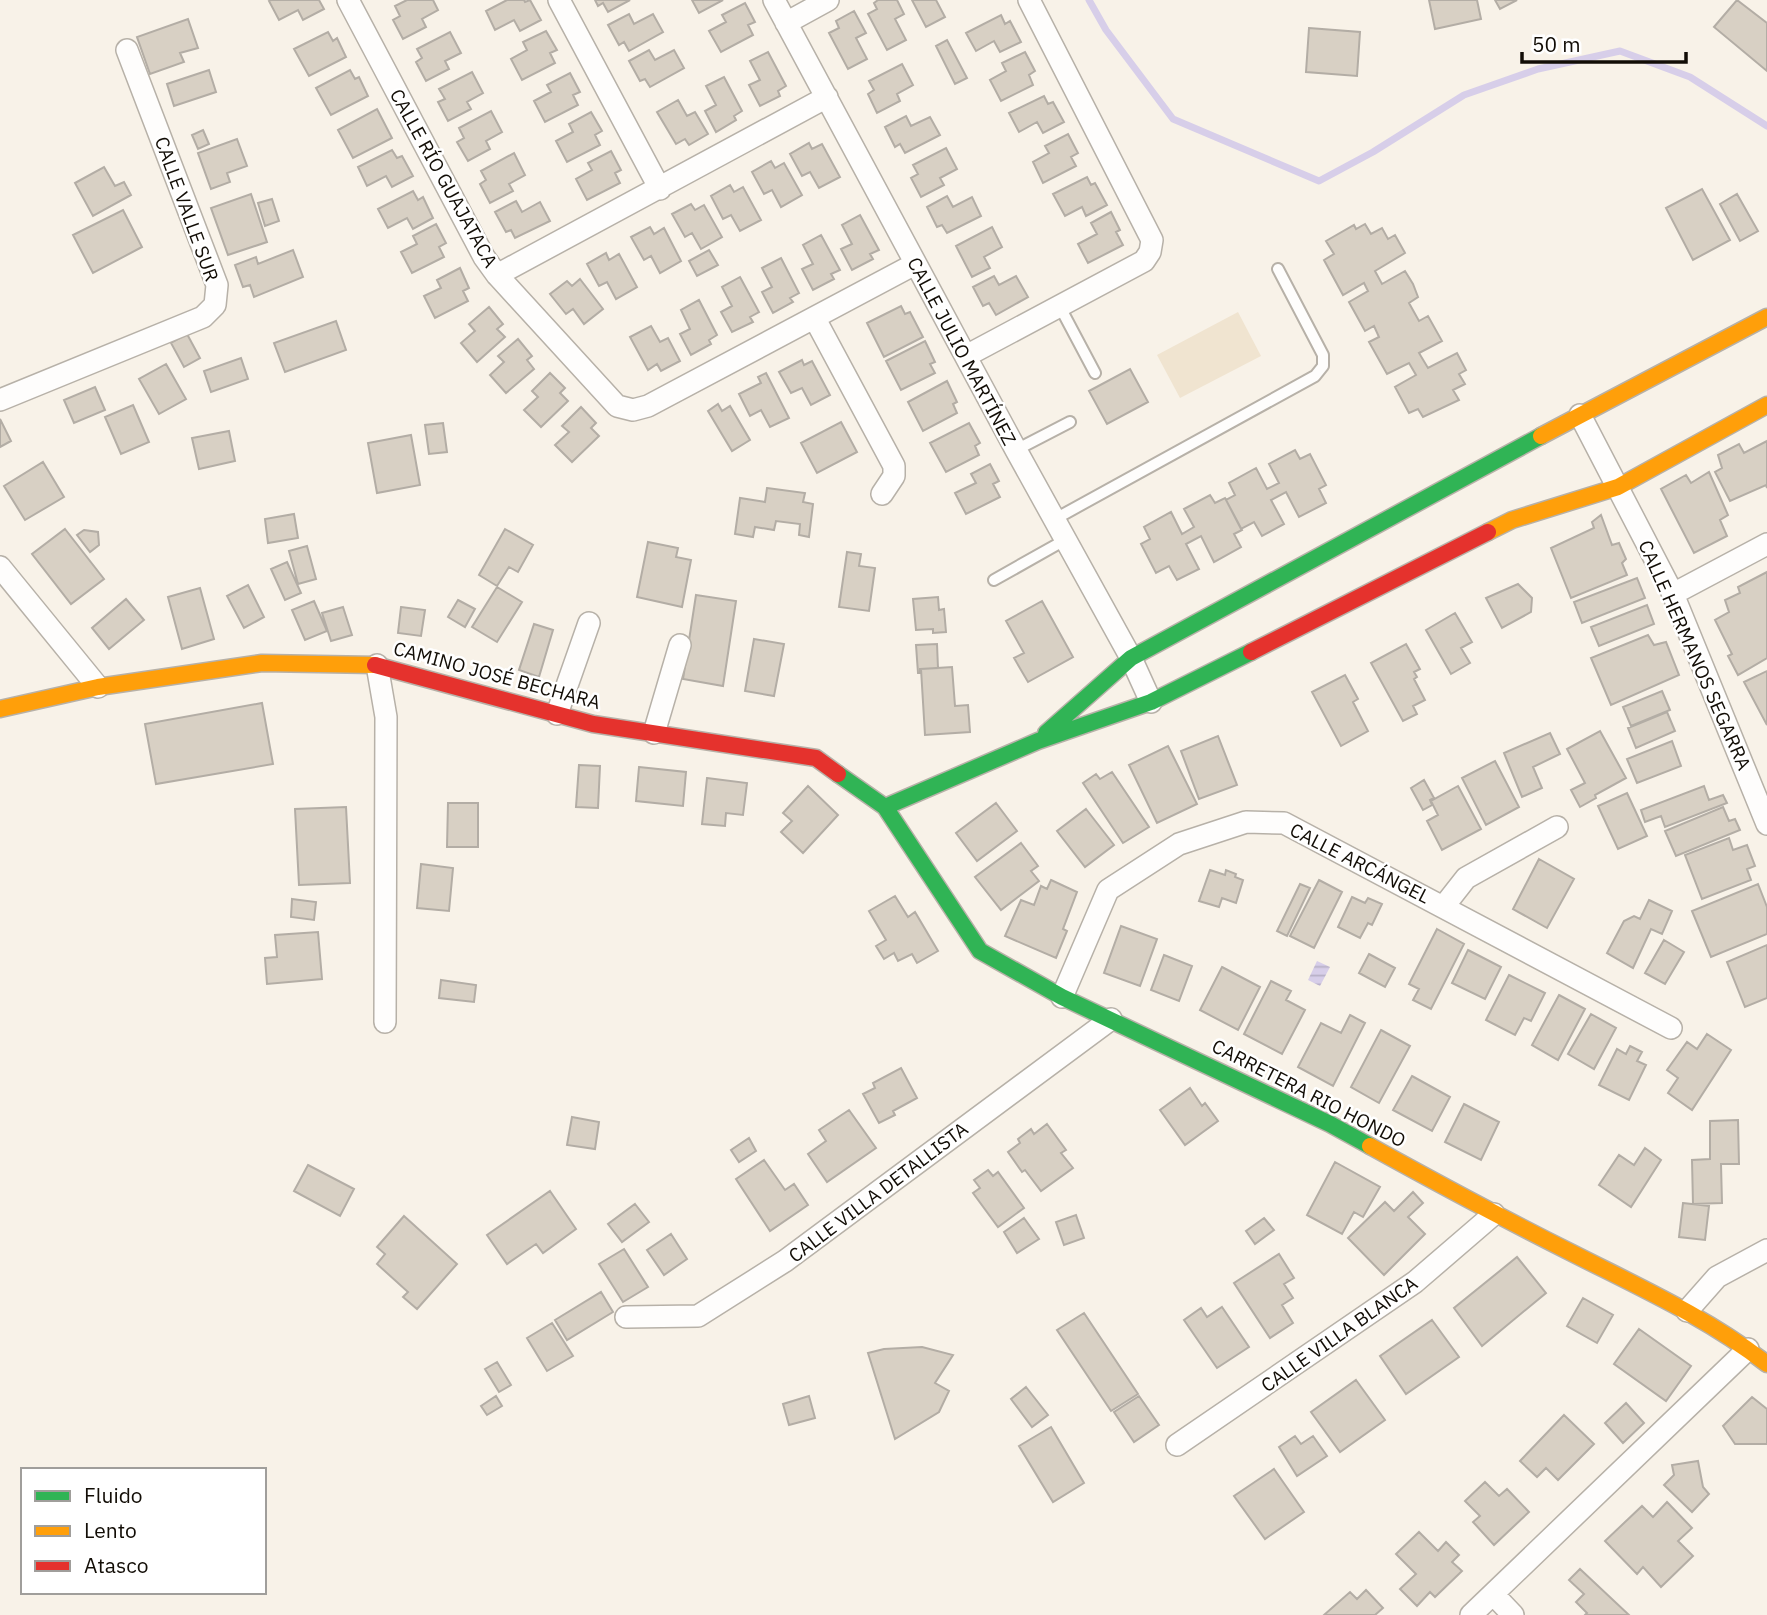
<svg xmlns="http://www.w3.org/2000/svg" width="1767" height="1615" font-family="'IBM Plex Sans',sans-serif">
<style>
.green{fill:#f0e4d0}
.water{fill:url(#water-rules)}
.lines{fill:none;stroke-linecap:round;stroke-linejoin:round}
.stream{stroke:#d7cee9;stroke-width:7}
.building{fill:#d8d0c4;stroke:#b3ada5;stroke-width:2}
.lane-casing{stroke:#b7b1a8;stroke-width:14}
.street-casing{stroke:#b7b1a8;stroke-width:24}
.fast-casing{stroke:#b7b1a8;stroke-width:19}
.slow-casing{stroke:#b7b1a8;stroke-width:19}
.jam-casing{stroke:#b7b1a8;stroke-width:19}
.lane{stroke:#fefdfc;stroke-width:10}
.street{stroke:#fefdfc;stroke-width:21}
.fast{stroke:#30b455;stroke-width:16}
.slow{stroke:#ff9f0a;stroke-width:16}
.jam{stroke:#e5322d;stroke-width:16}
.labels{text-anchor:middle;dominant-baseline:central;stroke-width:5;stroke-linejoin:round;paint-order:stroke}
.street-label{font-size:19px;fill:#120d06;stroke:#fff}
</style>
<defs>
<pattern id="water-rules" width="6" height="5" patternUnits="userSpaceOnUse" patternTransform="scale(1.75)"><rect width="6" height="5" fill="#d7cee9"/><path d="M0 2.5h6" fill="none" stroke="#b8b0c6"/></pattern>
</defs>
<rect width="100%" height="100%" fill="#f8f2e8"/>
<path class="green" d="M1238 312 1261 356 1180 398 1157 355Z"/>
<path class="water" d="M1317 961 1330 967 1320 986 1308 980Z"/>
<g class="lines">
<path class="stream" d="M1089 0 1106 30 1173 119 1319 181 1373 152 1464 95 1538 69 1620 51 1690 77 1767 126"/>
</g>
<path class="building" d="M271 0H319L324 9 303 20 298 10 279 20 269 1Z
M407 0H433L438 10 422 19 426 27 403 39 393 20 400 16 395 6Z
M507 0H524L525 2 530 0 541 20 520 31 514 20 495 30 486 11Z
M595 0H630L608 12 603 3 598 6Z
M692 0H723L699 13Z
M878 0H897L904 14 895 19 906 40 887 50 868 14 877 9 874 3Z
M912 0H936L945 17 926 27Z
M1429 0H1477L1481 19 1435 29Z
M1495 0H1517L1500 9Z
M1737 0 1767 23V71L1714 27Z
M745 3 755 22 748 25 753 35 721 52 709 31 726 22 722 15Z
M854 11 866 33 856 38 867 59 848 69 829 33 839 28 836 21Z
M629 14 634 24 653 14 663 32 629 51 624 42 619 45 608 25Z
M1001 15 1005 24 1010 21 1021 42 1000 52 994 41 976 51 966 33Z
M188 19 198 48 180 53 184 62 150 74 137 37Z
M1309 28 1360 32 1357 76 1306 72Z
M546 31 557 50 550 53 555 63 522 80 511 59 527 50 523 42Z
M328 32 333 41 337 38 346 57 309 76 294 49Z
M450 32 461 53 445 61 449 69 426 81 416 62 422 58 417 49Z
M947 40 967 78 955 84 936 46Z
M649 50 655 60 674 50 684 68 650 87 645 79 640 81 629 61Z
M768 52 786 86 778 91 780 96 760 106 749 85 760 80 750 61Z
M1025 52 1035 71 1029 75 1033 85 1001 101 990 80 1006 71 1002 63Z
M902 64 913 85 897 94 900 101 877 113 868 94 874 90 869 81Z
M209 70 216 92 174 106 167 84Z
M350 70 355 79 359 77 368 96 331 115 316 88Z
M472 72 483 93 467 102 471 109 448 121 438 102 445 99 439 89Z
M570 73 580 92 573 95 578 105 545 122 534 101 551 92 547 85Z
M724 77 742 111 734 116 736 120 716 132 705 111 716 105 706 86Z
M1044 96 1048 104 1053 102 1064 122 1043 133 1037 122 1019 132 1009 113Z
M678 100 687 116 695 112 708 134 689 145 685 139 676 144 657 112Z
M377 109 392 138 353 158 338 130Z
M491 111 502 132 486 141 490 149 468 161 457 142 464 138 459 128Z
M591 112 602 131 595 135 600 145 567 162 556 141 573 132 569 124Z
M906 116 911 126 930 117 940 135 905 153 900 144 895 147 885 127Z
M203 130 209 144 198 149 192 135Z
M1068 134 1078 153 1071 157 1076 166 1043 183 1033 162 1049 153 1045 146Z
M237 139 247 166 227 173 230 182 211 189 198 153Z
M809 143 812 149 822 144 840 177 819 188 810 172 802 176 790 154Z
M946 148 957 169 940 178 944 185 921 197 911 178 918 174 913 165Z
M392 150 397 158 402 156 413 176 392 187 386 176 367 186 358 167Z
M611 151 621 170 615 173 620 183 587 200 576 179 592 170 588 163Z
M514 153 525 175 509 184 513 191 490 203 480 184 486 180 481 171Z
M771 161 775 168 784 163 802 195 781 207 772 190 764 194 752 172Z
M104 167 115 186 124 182 131 195 93 216 75 183Z
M1087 177 1091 185 1095 183 1107 205 1086 216 1082 207 1065 216 1053 194Z
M730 185 734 192 743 187 761 220 740 231 731 215 723 219 711 196Z
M1702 189 1730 240 1693 260 1666 208Z
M413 191 418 200 423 197 433 218 413 229 407 218 388 228 378 209Z
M251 194 267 242 228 255 211 208Z
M1737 194 1758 231 1740 241 1720 204Z
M947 196 953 207 972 197 981 216 947 233 942 225 937 227 927 207Z
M272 199 279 221 265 226 258 203Z
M516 201 522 212 540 202 550 221 515 238 511 230 506 232 495 212Z
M691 204 695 210 704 205 722 237 701 249 692 233 685 237 672 214Z
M123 210 142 247 93 273 73 235Z
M1111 212 1120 230 1116 232 1123 245 1088 263 1078 244 1097 234 1091 223Z
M860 215 879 250 870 254 873 259 852 270 841 249 852 244 842 225Z
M436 224 446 243 439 247 444 257 412 273 401 252 417 244 413 236Z
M1365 224 1371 234 1382 228 1388 239 1395 235 1405 253 1375 271 1382 284 1405 271 1413 284 1418 297 1409 303 1419 321 1428 316 1442 341 1419 353 1428 368 1457 353 1466 370 1459 374 1465 384 1453 390 1459 400 1423 417 1418 409 1409 413 1395 387 1416 375 1409 363 1387 374 1369 342 1379 337 1374 326 1365 331 1349 302 1368 291 1364 283 1343 295 1324 260 1334 254 1326 241 1354 225 1356 229Z
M650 227 654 234 664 228 681 261 660 273 651 256 644 260 631 237Z
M992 227 1002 247 984 257 990 268 972 277 956 246Z
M821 235 840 270 831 274 834 279 813 290 802 269 813 264 803 245Z
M293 250 303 277 254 297 250 285 243 287 235 265 256 257 258 264Z
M709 250 718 265 697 276 689 261Z
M606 253 609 260 619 254 637 287 616 299 607 282 599 286 587 264Z
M781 258 799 293 790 298 793 302 773 313 762 292 772 287 762 268Z
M460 268 469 288 463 291 468 301 435 318 424 296 441 288 437 280Z
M994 276 999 285 1016 276 1028 297 996 315 989 303 983 306 973 287Z
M740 277 759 312 750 317 753 322 732 332 721 312 732 306 722 287Z
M580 279 603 309 584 324 573 309 566 314 550 294 567 281 572 286Z
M699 300 717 335 709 340 711 344 691 355 680 334 690 329 681 310Z
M901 306 905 314 910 312 923 337 884 357 867 323Z
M489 307 503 324 497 329 505 337 477 362 461 343 475 331 469 324Z
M336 321 346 350 285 372 274 343Z
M651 326 660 342 668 338 680 361 661 371 657 364 648 370 630 337Z
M187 334 200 358 184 367 171 343Z
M518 339 532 356 527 360 534 369 506 393 490 375 504 362 498 356Z
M925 341 935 362 930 364 935 373 901 390 886 361Z
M241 358 248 379 211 392 204 371Z
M802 360 804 365 812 361 830 395 811 405 802 388 791 393 779 372Z
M166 364 186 399 159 414 139 379Z
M1130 369 1148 402 1107 424 1089 391Z
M550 373 565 388 560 393 568 401 541 427 524 410 538 397 532 391Z
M766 373 789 418 770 427 761 410 750 416 739 394 761 383 758 377Z
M947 381 957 402 953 404 957 413 923 431 908 402Z
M95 387 105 410 74 423 64 400Z
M718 404 722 411 730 406 750 440 732 451 708 411Z
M133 405 149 442 121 454 105 417Z
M581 407 596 423 591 428 599 436 572 462 555 445 569 432 562 426Z
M0 419 11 441 0 447Z
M841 422 857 452 817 473 801 443Z
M443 423 447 452 429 454 425 425Z
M969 423 980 443 975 446 979 455 946 472 930 443Z
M229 431 235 461 199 469 192 438Z
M411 435 420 485 377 493 368 443Z
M1767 441V488L1766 485 1730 501 1715 472 1722 468 1718 455 1739 444 1744 453Z
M1295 450 1300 459 1310 454 1326 485 1319 489 1326 503 1299 517 1286 492 1271 500 1284 524 1262 536 1254 522 1241 529 1226 500 1235 495 1229 483 1256 468 1267 489 1279 483 1269 464Z
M43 462 64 497 25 520 4 486Z
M990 464 999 481 993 484 1000 497 966 514 955 493 976 483 971 474Z
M1709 472 1728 515 1720 520 1727 536 1694 553 1661 489 1686 475 1691 483Z
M767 488 805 493 803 502 813 504 809 537 799 535 800 524 776 521 774 530 755 527 753 537 735 534 740 498 765 502Z
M1210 495 1215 503 1225 498 1242 530 1234 534 1241 547 1214 562 1201 536 1186 544 1199 569 1177 580 1169 566 1156 573 1141 544 1150 539 1144 527 1171 512 1182 534 1194 527 1184 509Z
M294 514 298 538 268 543 265 519Z
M1601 515 1612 545 1619 543 1626 559 1622 563 1627 575 1571 598 1551 548 1594 528 1592 522Z
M65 529 104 579 71 604 32 554Z
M505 529 533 545 518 572 509 567 497 586 479 575Z
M84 530 98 532 99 545 90 552 77 535Z
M648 542 678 548 676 557 691 560 682 607 637 597Z
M307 546 316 579 298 584 289 551Z
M847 552 861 554 859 566 875 568 869 611 839 607Z
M287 562 301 593 285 600 271 569Z
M1767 572V658L1738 675 1728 656 1732 654 1715 620 1729 612 1725 600 1740 593 1738 587Z
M1637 578 1645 598 1582 623 1574 602Z
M1518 584 1532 598 1531 612 1502 628 1486 598Z
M248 585 264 617 244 628 227 596Z
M497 587 522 602 497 642 472 627Z
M200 588 214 639 182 649 168 597Z
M696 595 736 601 723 686 683 679Z
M938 597 939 610 944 609 946 632 933 633V629L916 630 913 599Z
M126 599 144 620 109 649 92 628Z
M458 600 475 609 465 627 448 617Z
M314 601 327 631 305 640 292 610Z
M1042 601 1073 657 1028 682 1014 658 1024 653 1006 621Z
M1647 605 1654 624 1599 646 1591 627Z
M343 607 352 635 331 641 322 613Z
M401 607 425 610 421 636 398 633Z
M1455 613 1472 642 1461 648 1470 663 1451 674 1426 630Z
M534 624 553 630 539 677 519 670Z
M1648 635 1654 645 1666 642 1679 675 1611 705 1591 658Z
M754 639 784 644 774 696 745 691Z
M937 644 938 668 920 669V673H918L916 645Z
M1406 644 1420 669 1414 672 1417 677 1414 679 1425 700 1413 706 1417 714 1403 721 1371 663Z
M952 667 955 706 968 705 970 732 925 735 921 669Z
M1767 671V725L1744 682Z
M1345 675 1358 699 1353 702 1368 731 1341 746 1312 692Z
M1662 691 1670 710 1631 726 1623 707Z
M262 703 273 764 156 784 145 724Z
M1667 712 1675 731 1636 748 1628 728Z
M1600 731 1626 778 1595 795 1596 798 1580 807 1571 790 1585 783 1567 749Z
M1550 733 1560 754 1533 767 1542 788 1522 797 1504 753Z
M1218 736 1237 785 1199 799 1181 751Z
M1672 741 1681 766 1637 783 1627 759Z
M1168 746 1197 804 1157 823 1129 765Z
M1495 761 1519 807 1486 825 1462 778Z
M579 765 600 766 598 808 576 807Z
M639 767 686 772 683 806 636 801Z
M1112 772 1149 827 1123 843 1083 783 1096 774 1100 779Z
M707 778 747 783 743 815 726 813 725 826 702 824Z
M1424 780 1434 798 1430 800 1432 805 1423 810 1411 788Z
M808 786 838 815 803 853 781 832 792 821 783 813Z
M1458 786 1481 829 1442 850 1427 821 1438 815 1431 801Z
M1704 786 1709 800 1723 795 1727 803 1665 827 1661 816 1645 822 1641 810Z
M1627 793 1647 836 1618 849 1598 806Z
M448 803H478V847H447Z
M996 803 1017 831 977 861 956 833Z
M346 807 350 883 299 885 295 809Z
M1723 807 1729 821 1735 819 1740 830 1676 856 1665 831Z
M1086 809 1114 845 1085 867 1057 831Z
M1729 838 1733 850 1747 845 1755 866 1747 869 1751 880 1702 899 1685 855Z
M1021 843 1038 866 1031 871 1039 881 1001 910 975 877Z
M1539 859 1574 879 1547 928 1513 909Z
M421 864 453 868 449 911 417 908Z
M1210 870 1225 875 1226 870 1236 874 1235 877 1243 880 1236 903 1222 898 1219 907 1199 901Z
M1051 880 1077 892 1063 929 1067 931 1056 958 1005 936 1021 900 1034 905 1041 886 1047 889Z
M1319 880 1342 892 1314 948 1290 936Z
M1300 884 1310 888 1287 936 1277 931Z
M1758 884 1767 907V934L1711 957 1692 911Z
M895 896 908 917 915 912 938 951 917 963 912 954 898 961 894 953 884 959 876 946 886 940 869 911Z
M1352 897 1365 903 1368 898 1382 904 1372 925 1368 923 1360 938 1338 927Z
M292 899 316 902 314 920 291 917Z
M1649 900 1672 911 1662 934 1651 929 1633 968 1607 953 1624 921 1634 916 1640 919Z
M1121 926 1157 939 1140 986 1104 973Z
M1437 929 1464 944 1431 1009 1413 1000 1419 989 1409 984Z
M318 932 322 979 267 984 265 958 277 957 275 935Z
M1664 940 1684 952 1665 984 1645 973Z
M1767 945V998L1745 1007 1727 962Z
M1468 950 1501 967 1485 999 1452 983Z
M1369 954 1395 968 1385 987 1359 973Z
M1164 955 1192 966 1179 1001 1151 990Z
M1222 967 1260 987 1238 1030 1200 1010Z
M1509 975 1545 993 1531 1021 1524 1018 1515 1035 1486 1020Z
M441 980 476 985 474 1002 439 998Z
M1271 981 1291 991 1286 1000 1305 1010 1282 1054 1244 1034Z
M1559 995 1585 1009 1558 1060 1532 1045Z
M1591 1014 1616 1028 1594 1069 1568 1054Z
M1350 1015 1365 1023 1333 1086 1298 1067 1321 1023 1341 1033Z
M1381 1030 1410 1046 1379 1103 1351 1087Z
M1707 1034 1731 1050 1692 1110 1668 1093 1678 1078 1667 1070 1687 1042 1697 1049Z
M1630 1046 1642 1052 1637 1061 1646 1065 1629 1100 1599 1085 1617 1049 1626 1054Z
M901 1068 917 1098 893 1111 895 1115 879 1123 863 1094 875 1088 873 1083Z
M1412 1076 1450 1097 1432 1131 1393 1110Z
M1190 1088 1202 1106 1205 1103 1218 1121 1185 1145 1160 1110Z
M1464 1104 1499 1122 1481 1160 1445 1142Z
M849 1110 876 1148 827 1182 808 1154 826 1141 819 1130Z
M572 1117 599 1122 595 1149 567 1145Z
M1738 1120 1739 1164H1721L1722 1203 1693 1204 1692 1160 1710 1159V1121Z
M1047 1124 1066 1150 1061 1153 1073 1168 1041 1191 1025 1170 1022 1172 1008 1152 1020 1143 1018 1139 1031 1129 1034 1134Z
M749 1138 756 1151 739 1162 731 1150Z
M1645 1148 1661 1160 1631 1207 1599 1185 1619 1155 1634 1165Z
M764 1160 785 1190 794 1184 808 1205 770 1231 736 1179Z
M1335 1162 1380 1187 1363 1217 1354 1212 1342 1234 1307 1215Z
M308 1165 354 1189 340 1216 294 1191Z
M988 1170 993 1176 998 1172 1024 1208 998 1227 973 1193 980 1188 974 1180Z
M550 1191 576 1229 543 1253 536 1244 507 1264 487 1235Z
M1413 1192 1423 1203 1408 1217 1425 1234 1384 1275 1348 1238 1385 1202 1394 1211Z
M1683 1203 1709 1206 1705 1240 1679 1237Z
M635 1204 649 1222 622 1242 608 1224Z
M1076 1215 1084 1238 1064 1245 1056 1222Z
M404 1216 457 1264 417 1309 403 1297 408 1292 377 1264 385 1254 377 1247Z
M1024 1218 1039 1239 1017 1253 1004 1232Z
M1264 1218 1274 1230 1255 1244 1246 1231Z
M671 1234 687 1259 664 1275 647 1250Z
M624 1249 648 1287 623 1302 599 1264Z
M1279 1254 1294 1278 1284 1284 1293 1298 1282 1305 1293 1323 1270 1338 1234 1283Z
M1517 1257 1546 1293 1482 1346 1454 1308Z
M601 1292 613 1312 567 1340 555 1320Z
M1583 1298 1613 1315 1597 1343 1567 1326Z
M1222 1307 1249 1347 1217 1368 1184 1320 1201 1308 1207 1317Z
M1084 1313 1138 1394 1111 1411 1057 1330Z
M1432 1320 1459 1357 1406 1394 1380 1356Z
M552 1323 573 1356 547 1371 527 1338Z
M1639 1329 1691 1366 1666 1401 1614 1364Z
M922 1347 953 1355 935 1383 949 1391 939 1412 895 1439 868 1353 884 1349Z
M497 1362 511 1385 499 1392 485 1369Z
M1356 1380 1385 1420 1340 1452 1311 1412Z
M1026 1387 1048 1415 1032 1427 1011 1399Z
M496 1396 502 1406 487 1415 481 1406Z
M809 1396 815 1418 789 1425 783 1404Z
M1139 1396 1159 1425 1134 1442 1114 1412Z
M1752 1397 1767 1409V1444H1735L1723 1426Z
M1626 1403 1644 1423 1623 1443 1605 1423Z
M1564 1415 1594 1444 1558 1480 1546 1468 1537 1477 1520 1461Z
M1051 1427 1084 1483 1053 1502 1019 1446Z
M1295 1436 1301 1444 1313 1436 1327 1456 1297 1476 1279 1447Z
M1698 1461 1703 1487 1709 1494 1692 1512 1664 1485 1674 1475 1672 1465Z
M1274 1469 1304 1512 1265 1539 1234 1496Z
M1485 1482 1499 1496 1507 1489 1529 1512 1494 1545 1473 1522 1480 1516 1465 1501Z
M1667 1502 1692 1528 1678 1541 1693 1556 1661 1587 1643 1567 1637 1574 1605 1541 1642 1506 1653 1517Z
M1419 1532 1438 1551 1446 1542 1459 1555 1452 1562 1462 1571 1435 1597 1430 1592 1417 1606 1400 1589 1416 1574 1396 1554Z
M1580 1569 1629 1615H1585L1587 1613 1576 1602 1584 1594 1569 1580Z
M1366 1590 1383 1608 1375 1615H1324L1350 1592 1357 1599Z"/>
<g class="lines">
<defs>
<path id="lane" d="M1060 307 1095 373
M1016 450 1070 422
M1055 519 1315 376 1323 366V355L1278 269
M994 580 1065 540"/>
<path id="street" d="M348 0 484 257 497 275 617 406 633 410 648 406 915 264
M559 0 660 189
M774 0 1016 450 1131 658 1151 702
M786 23 828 0
M497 275 827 97
M815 319 894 466V476L882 494
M966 356 1144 261 1150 252 1152 240 1029 0
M0 400 203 317 215 305 217 285 127 50
M1580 415 1673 594 1767 824
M0 567 98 687
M1673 594 1767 544
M377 665 386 717 385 1022
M557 714 589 623
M654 733 680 645
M1444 906 1466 878 1557 827
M1062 997 1108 890 1179 844 1246 822 1284 823 1671 1028
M1687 1311 1717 1277 1767 1250
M626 1317 698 1316 785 1261 1111 1019
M1177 1445 1415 1282 1494 1214
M1493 1594 1513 1615
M1471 1615 1748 1349"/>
<path id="fast" d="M1046 733 1131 658 1541 436
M838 774 885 807 980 951 1062 997 1330 1124 1370 1146
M885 807 1038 741 1151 702 1251 652"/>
<path id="slow" d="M1541 436 1767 317
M1488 532 1512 520 1618 487 1767 405
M0 709 98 687 262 663 375 665
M1370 1146C1437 1183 1504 1219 1572 1253 1639 1287 1708 1318 1767 1364"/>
<path id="jam" d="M1251 652 1488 532
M375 665 593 724 816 758 838 774"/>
</defs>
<use href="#lane" class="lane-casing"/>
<use href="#street" class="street-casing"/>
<use href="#fast" class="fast-casing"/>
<use href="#slow" class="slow-casing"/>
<use href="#jam" class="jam-casing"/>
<use href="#lane" class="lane"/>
<use href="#street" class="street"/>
<use href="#fast" class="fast"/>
<use href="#slow" class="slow"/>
<use href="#jam" class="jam"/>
</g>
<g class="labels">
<g class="street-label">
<text transform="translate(444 178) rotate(61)">CALLE RÍO GUAJATACA</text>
<text transform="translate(187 209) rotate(70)">CALLE VALLE SUR</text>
<text transform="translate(962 351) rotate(62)">CALLE JULIO MARTÍNEZ</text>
<text transform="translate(1695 655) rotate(66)">CALLE HERMANOS SEGARRA</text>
<text transform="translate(497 675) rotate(15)">CAMINO JOSÉ BECHARA</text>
<text transform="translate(1360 863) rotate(27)">CALLE ARCÁNGEL</text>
<text transform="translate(1309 1093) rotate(27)">CARRETERA RIO HONDO</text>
<text transform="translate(878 1192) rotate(-37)">CALLE VILLA DETALLISTA</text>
<text transform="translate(1339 1334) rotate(-35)">CALLE VILLA BLANCA</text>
</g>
</g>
<rect x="21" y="1468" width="245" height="126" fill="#ffffff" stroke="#a09e9b" stroke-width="2"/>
<rect x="35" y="1491" width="35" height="10" fill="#30b455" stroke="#a09e9b" stroke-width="2"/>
<text x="84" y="1503" font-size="21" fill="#120d06">Fluido</text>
<rect x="35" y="1526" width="35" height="10" fill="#ff9f0a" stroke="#a09e9b" stroke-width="2"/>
<text x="84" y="1538" font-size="21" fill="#120d06">Lento</text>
<rect x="35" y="1561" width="35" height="10" fill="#e5322d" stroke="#a09e9b" stroke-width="2"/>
<text x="84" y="1573" font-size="21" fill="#120d06">Atasco</text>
<path d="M1522 52v10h164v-10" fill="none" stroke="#120d06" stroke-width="3.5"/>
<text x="1532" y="52" font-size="21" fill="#120d06" stroke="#ffffff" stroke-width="5" paint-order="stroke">50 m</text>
</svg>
